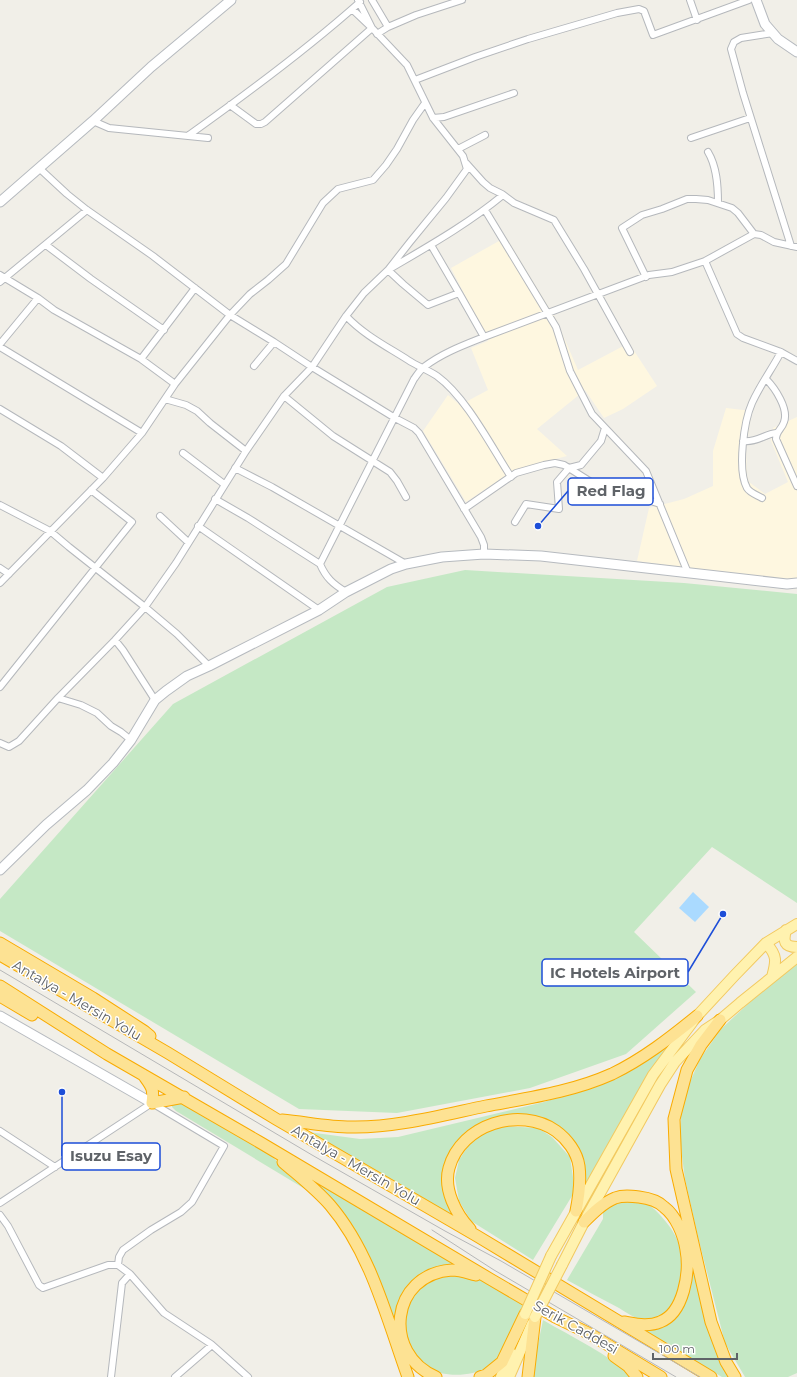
<svg xmlns="http://www.w3.org/2000/svg" width="797" height="1377" font-family="Montserrat,sans-serif">
<style>
.commercial{fill:#fef7e0}
.green{fill:#c5e8c5}
.water{fill:#aadaff}
.lines{fill:none;stroke-linecap:round;stroke-linejoin:round}
.street-casing{stroke:#b5b8bc;stroke-width:8}
.secondary-casing{stroke:#b6babf;stroke-width:11}
.primary-casing{stroke:#f2c960;stroke-width:12}
.highway-casing{stroke:#f9ab00;stroke-width:13}
.street{stroke:#fff;stroke-width:6}
.secondary{stroke:#fff;stroke-width:9}
.primary{stroke:#fff2af;stroke-width:10}
.highway{stroke:#fde293;stroke-width:11}
.tram{stroke:#b6b7b8;stroke-width:1}
.primary-bridge-casing{stroke:#f2c960;stroke-width:12;stroke-linecap:butt}
.primary-bridge{stroke:#fff2af;stroke-width:10}
.labels{text-anchor:middle;dominant-baseline:central;stroke-width:3;stroke-linejoin:round;paint-order:stroke}
.street-label{font-size:14px;fill:#5f6368;stroke:#fff}
.leader{fill:none;stroke:#1d4ed8;stroke-width:1.5}
.callout-dot{fill:#1d4ed8;stroke:#fff;stroke-width:1.5}
.callout{fill:#fff;stroke:#1d4ed8;stroke-width:1.5}
.callout-label{font-size:15px;text-anchor:middle;font-weight:bold;fill:#5f6368}
</style>
<rect width="100%" height="100%" fill="#f1efe8"/>
<path class="commercial" d="M506 237 556 319 578 370 629 343 657 386 623 409 604 418 585 390 537 429 567 456 514 470 466 502 423 431 448 395 460 405 488 390 471 348 488 341 451 268Z
M726 408 752 411 746 448 747 475 749 482 765 494 788 482 771 441 773 428 797 417V579L763 578 637 561 649 508 684 499 713 486V451Z"/>
<path class="green" d="M465 570 684 583 797 594V903L712 847 634 932 696 992 626 1054 530 1088 397 1113 299 1109 0 931V899L173 704 387 587Z
M797 963V1373L788 1377H745L725 1343 697 1233 685 1179 682 1156 680 1134 681 1115 686 1091 700 1059 721 1029 764 989Z
M672 1041 583 1192V1165L580 1151 569 1138 543 1118 508 1114 470 1129 459 1141 445 1196 454 1218 422 1197 308 1132 360 1139 398 1137 544 1102 587 1088Z
M180 1102 267 1152 310 1192 176 1111 172 1107V1103Z
M505 1126 538 1128 552 1137 570 1157 575 1191 533 1260 471 1221 459 1201 455 1178 459 1160 468 1146 484 1133Z
M311 1180 459 1265 439 1268 419 1276 404 1291 396 1309 395 1326 369 1255 344 1213Z
M623 1200C629 1200 636 1200 642 1201 655 1206 676 1231 679 1245 684 1270 683 1322 647 1321 637 1320 627 1313 619 1308 602 1299 585 1290 567 1280L603 1219V1211L612 1204Z
M692 1255 731 1377H722L643 1330 685 1301 691 1283Z
M448 1275H466L483 1281 524 1305C514 1326 506 1354 487 1368 470 1377 443 1377 426 1368 422 1365 419 1358 416 1354 413 1350 408 1346 407 1341 399 1319 411 1292 431 1281 436 1278 443 1276 448 1275Z
M543 1320C572 1337 608 1354 633 1377H533L537 1349Z"/>
<path class="water" d="M693 892 709 907 695 922 679 908Z"/>
<g class="lines">
<defs>
<path id="street" d="M372 0 388 27
M690 0 697 20
M773 33 741 38 734 42 731 49 743 93 791 246
M377 34 388 27 416 15 462 0
M415 80 475 57 528 39 617 13 639 9 644 11 653 35 749 0
M230 105 256 124H261L265 122 372 28 358 0
M433 118 444 117 514 93
M93 121 109 128 208 138
M189 135C248 93 305 51 360 2
M691 138 750 118
M458 149 485 135
M708 152C717 167 718 186 718 203
M466 163 483 182 490 188 502 194 514 203 554 220 584 269 630 352
M39 168 67 194 87 210 153 256 230 315 274 342 312 367 395 418 414 428 419 433 481 537 484 545V554
M485 210 556 327 570 371 592 414 646 471 688 573
M46 245 91 279 164 330
M431 245 459 293
M705 261 737 334 743 338 781 352 797 361
M0 275 38 298 54 310 141 359 175 384
M646 277 622 228 642 215 662 209 687 199H696L708 200 732 208 738 213 754 234
M0 282 87 210
M346 316C364 335 386 346 408 360 417 366 428 370 437 376 466 397 491 446 511 477
M484 337 459 293 428 305 403 284 388 270C427 247 468 224 503 195
M0 344 38 298
M0 347 142 433
M141 359 195 288
M254 366 274 342
M766 379C775 388 789 409 784 422 782 429 776 431 776 439L797 486
M284 396 333 436 390 472 397 481 406 497
M165 399 186 405 197 411 210 423 246 451
M0 409 61 446 103 478
M743 441C756 443 765 434 776 433
M183 453 224 484
M235 468 272 487 406 564
M762 498C757 495 750 493 747 488 737 470 744 421 752 403 760 385 772 369 781 352
M215 499 248 518 320 564C326 578 333 584 346 592
M0 505 50 531 69 547 145 607 177 634 209 666
M464 509 516 473 544 465 555 463 564 465 591 482 660 504
M160 516 188 542
M515 522 526 504 559 509 557 482 569 468 581 465 601 441 605 428
M198 526 319 610
M320 564 414 379C417 375 420 370 424 367 442 353 464 345 484 337L649 275 672 272 705 261 754 234 761 235 774 242 797 247
M0 568 9 574
M0 583 103 478 142 433 175 384 230 315 250 294 268 280 286 264 323 203 338 189 373 180 386 165 397 149 413 120 425 103
M115 640 123 650 155 700
M0 687 132 522 91 490
M58 698 81 705 97 713 111 726 121 732 131 740
M0 743 9 747 19 741 58 698 115 640 145 607 176 563 246 451 284 396 312 367 346 316 364 293 388 270 410 242 446 198 467 169 463 156 433 118 407 65 372 28 352 9
M0 1131 55 1167
M0 1203 152 1103 224 1146 192 1202 181 1212 151 1230 123 1250 119 1257 118 1265
M0 1215 8 1226 39 1285 43 1288 108 1265H118L130 1274 164 1313 211 1344 248 1377
M111 1377 122 1283 130 1274
M175 1377 212 1345"/>
<path id="secondary" d="M756 0 765 24 778 39 797 52
M0 202 93 121 151 67 231 0
M0 870 46 825 87 790 113 763 131 740 155 700 166 691 187 676 209 666 319 610 346 592 391 569 406 564 442 557 484 554 541 556 787 584 797 583
M0 1016 152 1103"/>
<path id="primary" d="M786 930C783 941 784 947 797 947
M766 943C778 956 776 962 772 977
M551 1256 653 1075 697 1016 735 975 766 943 797 924
M562 1265 584 1222 660 1085 675 1062 705 1030 720 1020 740 1003 797 957
M501 1377 511 1353
M509 1377 532 1324"/>
<path id="highway" d="M0 943 93 998 144 1031 150 1036
M0 955 168 1053 276 1119 477 1236 711 1377
M0 986 107 1054 261 1143 490 1279 555 1317 590 1334 661 1377
M0 996 32 1015
M720 1020 701 1045 687 1070 674 1119 676 1169 711 1322 726 1362 735 1377
M144 1076C152 1087 154 1089 152 1103L184 1097
M282 1120C305 1122 328 1127 351 1127 395 1128 443 1115 486 1106 528 1098 572 1092 612 1074 643 1059 670 1038 697 1016
M283 1162C299 1176 316 1189 330 1205 371 1253 387 1319 408 1377
M584 1222C593 1213 603 1203 615 1198 623 1195 631 1196 639 1197 647 1198 658 1201 664 1207 676 1216 684 1235 686 1250 690 1272 684 1313 660 1322 648 1327 636 1324 624 1322
M470 1229C456 1214 443 1189 449 1168 461 1124 520 1106 556 1131 567 1139 577 1152 579 1166 581 1181 579 1196 576 1211
M614 1356 628 1366 637 1377
M436 1377C382 1354 390 1274 452 1270 460 1270 468 1273 476 1275
M480 1377 486 1375 502 1362 525 1314
M528 1377 535 1317"/>
</defs>
<use href="#street" class="street-casing"/>
<use href="#secondary" class="secondary-casing"/>
<use href="#primary" class="primary-casing"/>
<use href="#highway" class="highway-casing"/>
<use href="#street" class="street"/>
<use href="#secondary" class="secondary"/>
<use href="#primary" class="primary"/>
<use href="#highway" class="highway"/>
<path class="tram" d="M0 970 312 1155 445 1231 501 1261 700 1377
M432 1230 494 1270 676 1377"/>
<defs>
<path id="primary-bridge" d="M525 1314 551 1256
M535 1317 562 1265"/>
</defs>
<use href="#primary-bridge" class="primary-bridge-casing"/>
<use href="#primary-bridge" class="primary-bridge"/>
</g>
<g class="labels">
<g class="street-label">
<text transform="translate(77 1000) rotate(30)">Antalya - Mersin Yolu</text>
<text transform="translate(356 1165) rotate(30)">Antalya - Mersin Yolu</text>
<text transform="translate(576 1327) rotate(29)">Serik Caddesi</text>
</g>
</g>
<path class="leader" d="M538 526L568 491M723 914L688 972M62 1092L62 1156"/>
<g class="callout-dot">
<circle cx="538" cy="526" r="4"/>
<circle cx="723" cy="914" r="4"/>
<circle cx="62" cy="1092" r="4"/>
</g>
<g class="callout">
<rect x="568" y="478" width="85" height="27" rx="4"/>
<rect x="542" y="959" width="146" height="27" rx="4"/>
<rect x="62" y="1143" width="98" height="27" rx="4"/>
</g>
<g class="callout-label">
<text x="611" y="496">Red Flag</text>
<text x="615" y="978">IC Hotels Airport</text>
<text x="111" y="1161">Isuzu Esay</text>
</g>
<path d="M653 1353v6h84v-6" fill="none" stroke="#5f6368" stroke-width="2"/>
<text x="659" y="1353" font-size="12" fill="#5f6368" stroke="#ffffff" stroke-width="3" paint-order="stroke">100 m</text>
</svg>
